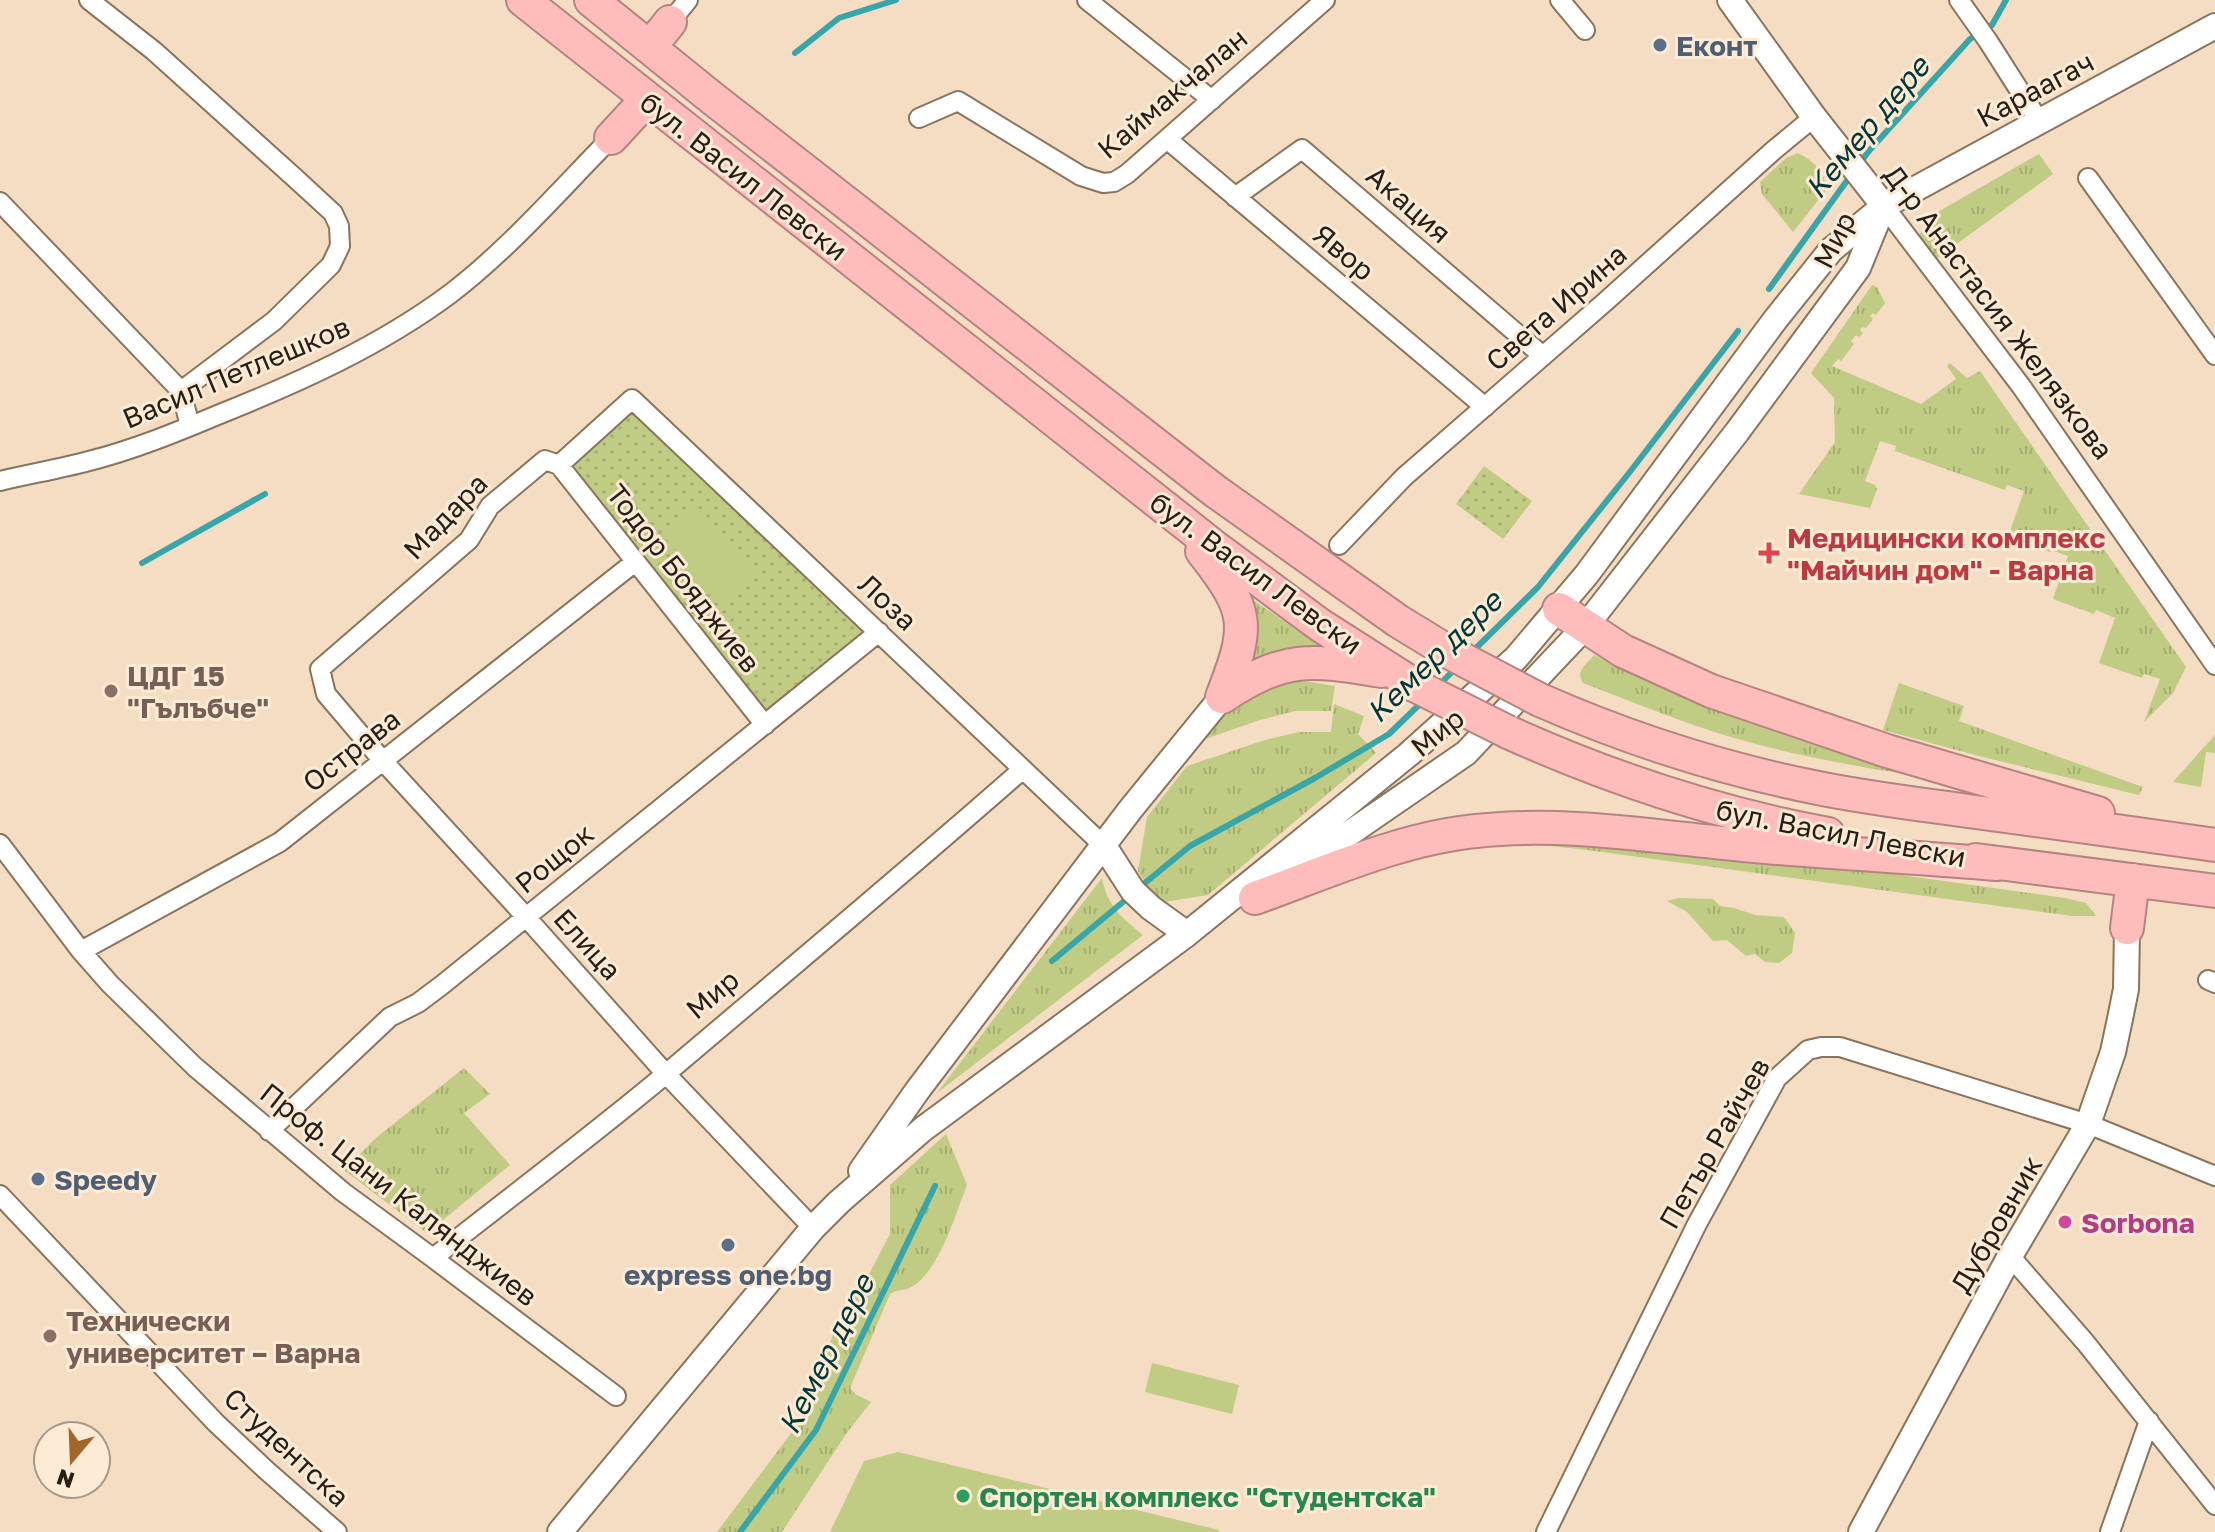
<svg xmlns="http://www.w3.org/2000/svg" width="2215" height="1532" font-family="'Golos Text',sans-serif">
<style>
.grass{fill:url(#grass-tufts)}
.park{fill:url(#park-dots)}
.garden{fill:#c0cb83}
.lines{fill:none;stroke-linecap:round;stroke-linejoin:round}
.stream{stroke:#36a6aa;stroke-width:6}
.street-casing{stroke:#89745c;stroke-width:22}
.secondary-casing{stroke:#89745c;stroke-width:28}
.highway-casing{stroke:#b38581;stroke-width:36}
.street{stroke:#fff;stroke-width:18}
.secondary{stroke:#fff;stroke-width:24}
.highway{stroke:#febcbb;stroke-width:32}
.highway-bridge-casing{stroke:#b38581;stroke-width:36;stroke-linecap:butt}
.highway-bridge{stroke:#febcbb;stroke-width:32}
.service-dot{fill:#5c6f8a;stroke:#feebd6;stroke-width:3}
.health-dot{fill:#e0444e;stroke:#feebd6;stroke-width:3}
.education-dot{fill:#8d6e63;stroke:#feebd6;stroke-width:3}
.hotel-dot{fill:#d1479c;stroke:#feebd6;stroke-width:3}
.leisure-dot{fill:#2e9e5b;stroke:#feebd6;stroke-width:3}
.labels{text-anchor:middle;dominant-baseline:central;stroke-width:6;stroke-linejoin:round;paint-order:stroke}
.service-label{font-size:28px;font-weight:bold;fill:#4e5e75;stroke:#feebd6;text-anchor:start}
.street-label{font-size:28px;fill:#271f15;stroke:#feebd6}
.health-label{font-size:28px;font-weight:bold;fill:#be3a42;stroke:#feebd6;text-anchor:start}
.education-label{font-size:28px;font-weight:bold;fill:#785e54;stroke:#feebd6;text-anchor:start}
.hotel-label{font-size:28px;font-weight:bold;fill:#b23c85;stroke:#feebd6;text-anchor:start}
.leisure-label{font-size:28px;font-weight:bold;fill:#27864d;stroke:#feebd6;text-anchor:start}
.water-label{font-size:30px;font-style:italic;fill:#03383a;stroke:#feebd6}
</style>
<defs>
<pattern id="grass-tufts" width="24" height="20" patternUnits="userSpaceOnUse" patternTransform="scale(2)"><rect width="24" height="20" fill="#c0cb83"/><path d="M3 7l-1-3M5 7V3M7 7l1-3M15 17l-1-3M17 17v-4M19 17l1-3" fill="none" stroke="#a5ae70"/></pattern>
<pattern id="park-dots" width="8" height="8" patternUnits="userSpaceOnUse" patternTransform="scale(2)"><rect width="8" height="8" fill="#c0cb83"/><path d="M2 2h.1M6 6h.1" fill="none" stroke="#a5ae70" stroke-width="1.8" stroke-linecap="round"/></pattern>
</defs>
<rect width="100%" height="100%" fill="#f4ddc3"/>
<path class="grass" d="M1798 153C1814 161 1824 171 1827 189L1793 232 1762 194 1760 182 1786 158Z
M2039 154 2053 174 1936 259 1918 236 1936 213Z
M1872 285 1877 287 1885 303 1876 315 1873 313 1870 316 1873 319 1866 328 1862 327 1860 330 1863 333 1859 337 1856 335 1851 341 1854 344 1841 361 1838 359 1832 366 1921 404 1956 379 1947 366 1950 363 1967 378 1980 371 2186 667 2173 693 2144 722 2160 679 2144 674 2142 678 2099 663 2115 618 2096 610 2094 614 2053 599 2068 556 2051 550 2050 552 2008 537 2024 491 2007 485 2005 490 1895 451 1896 446 1880 441 1865 481 1875 485 1877 489 1870 508 1799 494 1835 442 1834 398 1811 373Z
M1249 597 1328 652 1238 679Z
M1594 655 1617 666 1627 659 1964 784C1888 771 1809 760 1734 738 1683 723 1633 702 1583 683 1575 671 1586 665 1594 655Z
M1295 676 1304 681 1335 686 1331 711H1295L1257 721 1194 743 1226 707Z
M1899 683 1964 706 1959 721 2143 787 2139 795 1975 755 1883 730Z
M1334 704 1364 716 1358 734 1376 753 1208 895 1164 902 1148 887 1138 871 1147 817 1187 766 1265 740 1299 732H1331Z
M2215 735V753L2206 752 2201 787 2173 782Z
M1568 837 1852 868 2065 898 2086 903 2096 916H2072L1587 850 1521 843Z
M1102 878C1108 907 1121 917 1143 935L937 1093Z
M1679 898 1713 899 1720 906 1734 908 1755 915 1784 917 1795 933 1792 953 1779 963 1765 962 1755 954 1746 956 1727 940 1713 941 1687 912 1667 901Z
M464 1068 490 1094 464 1113 510 1165 427 1233 344 1170 377 1137Z
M946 1134 967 1185C956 1213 940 1269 913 1286 907 1291 897 1289 890 1294L850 1388 855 1394 871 1402 846 1434 782 1532H717L807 1412 836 1325 869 1274 890 1234V1185Z"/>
<path class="park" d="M632 399 879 632 765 725 559 465Z
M1484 466 1532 501 1503 539 1456 504Z"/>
<path class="garden" d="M699 508 756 573 722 602 665 537Z
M1152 1363 1239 1385 1232 1414 1145 1392Z
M898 1452 1219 1530V1532H830L864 1461Z"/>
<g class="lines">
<path class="stream" d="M795 53 839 18 896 0
M1860 163 1868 152 1970 39 1992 25 2006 0
M1769 289 1851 175
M142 563 265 494
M1471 653 1538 587 1629 473 1738 331
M1437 687 1457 667
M1140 887 1190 846 1315 778 1389 734 1423 701
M1052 961 1129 897
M740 1532 816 1430 935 1186"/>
<defs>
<path id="street" d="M89 0 154 51 295 178 333 213 339 226 340 246 331 265 274 321 181 391
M1087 0 1212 100
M1560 0 1585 30
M1959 0 1988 41 2039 121
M670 22 688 0
M919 118 958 101 1081 176 1103 183 1114 182 1127 174 1325 0
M1168 140 1485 407
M2088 178 2215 355
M1235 197 1302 149 1543 356
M0 202 181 391 190 426
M1884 206 2021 386 2215 665
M559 465 765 725
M0 481C29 474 59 469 89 461 133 450 177 432 220 414 300 382 380 346 450 294 509 249 559 191 611 138
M1339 545 1404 477 1605 302 1774 150 1814 117
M0 844 81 951 110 984 195 1067 343 1192 433 1258 616 1396
M81 951 280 842 635 562
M2208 980 2215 983
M269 1131 390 1017 418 1003 442 985 879 632
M0 1195 216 1423 266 1470 337 1532
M813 1228 666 1074 526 917 383 761 326 694 320 669 469 540 490 506 545 460 559 465 632 399 1104 846
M2010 1256 2085 1342 2215 1505
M433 1258C511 1196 591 1137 667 1073 786 972 906 872 1023 769
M1546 1532 1697 1224 1777 1078 1808 1050 1821 1047H1840L2088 1124 2215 1176
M2110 1532 2149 1421"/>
<path id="secondary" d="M1730 0 1814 117 1884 206
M1104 846 1133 891 1151 908 1187 934
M1283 879 1466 753 1585 627 1737 432 1858 268 1881 212
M861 1171 917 1091 1130 810 1222 697
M560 1532 813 1228 839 1202 923 1129 1187 934 1409 754 1516 658 1587 574 1775 320 1831 250 1884 206 2215 26
M1861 1532 2010 1256 2088 1124 2113 1052 2121 1014 2126 989 2127 928"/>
<path id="highway" d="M523 0 1216 548 1320 625 1414 685
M591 0 712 98 1215 491 1398 621 1447 651
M650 47 670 22
M611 138 647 99
M1202 551C1250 612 1250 625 1222 697
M1559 609 1623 651 1711 691 1887 751 2098 813
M1222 697C1286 655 1309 659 1382 671
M1540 700C1629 739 1722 769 1818 788 1867 798 1918 804 1968 811 2050 822 2133 833 2215 845
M1508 732C1612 779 1715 813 1828 834
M1976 860 2215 891
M1255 898C1325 873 1402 838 1476 831 1565 821 1654 837 1743 845 1827 853 1913 857 1997 864
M2127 928 2133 880"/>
</defs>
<use href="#street" class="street-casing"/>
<use href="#secondary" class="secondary-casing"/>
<use href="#highway" class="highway-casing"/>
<use href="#street" class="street"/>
<use href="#secondary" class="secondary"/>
<use href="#highway" class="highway"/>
<defs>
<path id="highway-bridge" d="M1447 651 1540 700
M1414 685 1508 732"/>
</defs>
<use href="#highway-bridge" class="highway-bridge-casing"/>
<use href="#highway-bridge" class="highway-bridge"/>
</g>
<g class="service-dot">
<circle cx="1660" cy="45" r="8"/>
<circle cx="38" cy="1179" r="8"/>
<circle cx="728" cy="1245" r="8"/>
</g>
<path class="health-dot" d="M1765 541h8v8h8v8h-8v8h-8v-8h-8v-8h8z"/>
<g class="education-dot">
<circle cx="111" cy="691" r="8"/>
<circle cx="50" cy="1336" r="8"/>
</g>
<circle class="hotel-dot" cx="2065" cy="1222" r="8"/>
<circle class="leisure-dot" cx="963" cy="1496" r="8"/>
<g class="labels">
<g class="service-label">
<text x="1676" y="45">Еконт</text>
<text x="54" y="1179">Speedy</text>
<text x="728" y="1274" text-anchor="middle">express one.bg</text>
</g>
<g class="street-label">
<text transform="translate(2035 89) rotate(-28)">Караагач</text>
<text transform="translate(1172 93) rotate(-40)">Каймакчалан</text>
<text transform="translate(744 176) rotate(38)">бул. Васил Левски</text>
<text transform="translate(1409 204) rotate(41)">Акация</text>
<text transform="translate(1834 240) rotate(-63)">Мир</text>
<text transform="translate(1344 252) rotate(40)">Явор</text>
<text transform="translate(1556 307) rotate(-41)">Света Ирина</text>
<text transform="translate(1999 312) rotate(53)">Д-р Анастасия Желязкова</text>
<text transform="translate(236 372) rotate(-23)">Васил Петлешков</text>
<text transform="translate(445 516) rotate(-46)">Мадара</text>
<text transform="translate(1256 573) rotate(36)">бул. Васил Левски</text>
<text transform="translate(684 578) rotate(52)">Тодор Бояджиев</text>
<text transform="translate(888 602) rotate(43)">Лоза</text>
<text transform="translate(1437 732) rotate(-39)">Мир</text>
<text transform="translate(351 750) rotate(-38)">Острава</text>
<text transform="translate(1841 833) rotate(11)">бул. Васил Левски</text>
<text transform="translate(554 858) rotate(-39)">Рощок</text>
<text transform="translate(588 944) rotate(48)">Елица</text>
<text transform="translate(712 994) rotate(-40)">Мир</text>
<text transform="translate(1714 1143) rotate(-60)">Петър Райчев</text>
<text transform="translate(399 1194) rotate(38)">Проф. Цани Калянджиев</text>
<text transform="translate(1996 1224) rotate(-60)">Дубровник</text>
<text transform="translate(287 1447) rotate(43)">Студентска</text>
</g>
<g class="health-label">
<text x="1787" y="537">Медицински комплекс<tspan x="1787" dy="32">"Майчин дом" - Варна</tspan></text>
</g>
<g class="education-label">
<text x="127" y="675">ЦДГ 15<tspan x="127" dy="32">"Гълъбче"</tspan></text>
<text x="66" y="1320">Технически<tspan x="66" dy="32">университет – Варна</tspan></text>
</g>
<g class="hotel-label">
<text x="2081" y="1222">Sorbona</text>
</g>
<g class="leisure-label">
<text x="979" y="1496">Спортен комплекс "Студентска"</text>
</g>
<g class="water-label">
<text transform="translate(1867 127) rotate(-50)">Кемер дере</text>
<text transform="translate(1434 656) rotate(-44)">Кемер дере</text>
<text transform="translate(826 1354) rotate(-63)">Кемер дере</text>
</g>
</g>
<g transform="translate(72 1460) rotate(199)"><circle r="38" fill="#feebd6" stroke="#a89989" stroke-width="2"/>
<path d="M0-6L14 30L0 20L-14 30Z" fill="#a4652b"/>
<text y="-12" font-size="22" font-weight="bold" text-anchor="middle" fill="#271f15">N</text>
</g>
</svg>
